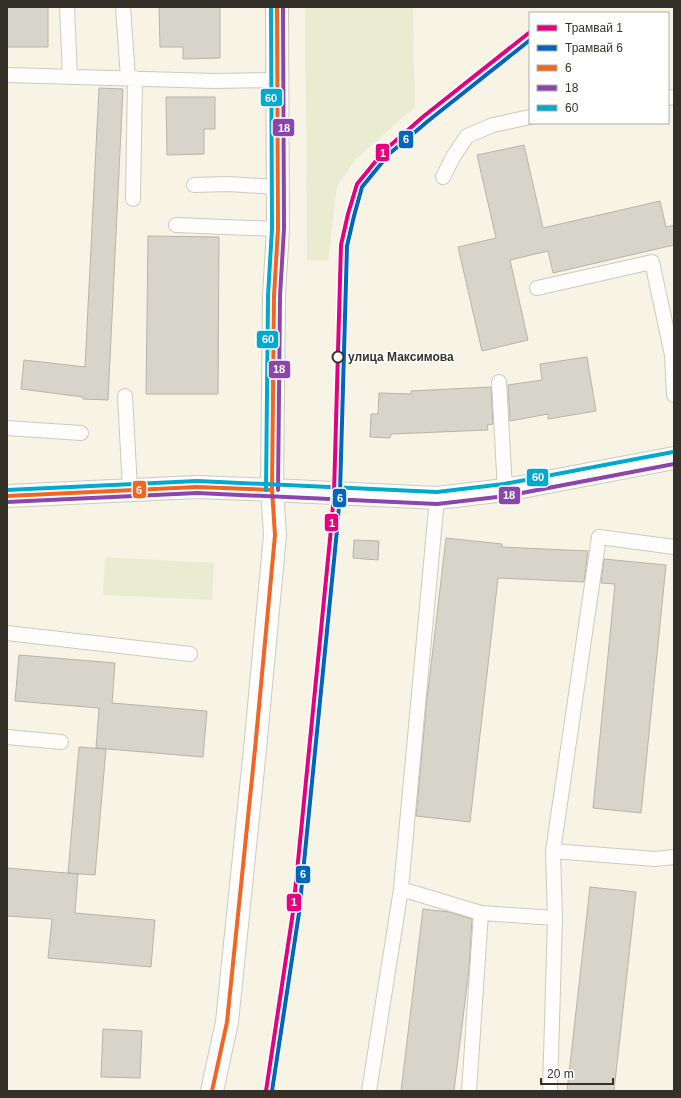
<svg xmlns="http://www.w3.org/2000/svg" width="681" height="1098" font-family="Helvetica,sans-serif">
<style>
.green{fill:#e9ecd1}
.building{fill:#d7d4c9;stroke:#b6b4a8}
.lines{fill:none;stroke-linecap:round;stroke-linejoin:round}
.lane-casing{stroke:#cccabe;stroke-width:16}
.secondary-casing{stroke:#cccabe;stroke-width:24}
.primary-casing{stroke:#cccabe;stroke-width:24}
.lane{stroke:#fefdfb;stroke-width:14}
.secondary{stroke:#fefdfb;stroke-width:22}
.primary{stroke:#fefdfb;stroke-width:22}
.bus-1-casing{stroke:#fff;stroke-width:7}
.bus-2-casing{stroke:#fff;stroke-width:7}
.bus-3-casing{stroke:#fff;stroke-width:7}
.bus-1{stroke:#f26522;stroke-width:4}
.bus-2{stroke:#8e44ad;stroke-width:4}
.bus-3{stroke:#00a9ce;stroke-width:4}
.tram-1-casing{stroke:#fff;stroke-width:7}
.tram-2-casing{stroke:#fff;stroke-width:7}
.tram-1{stroke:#e5007d;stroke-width:4}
.tram-2{stroke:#0065bd;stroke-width:4}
.stop-dot{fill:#fff;stroke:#343228;stroke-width:2}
.labels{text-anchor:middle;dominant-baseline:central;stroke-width:3;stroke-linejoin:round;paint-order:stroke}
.stop-label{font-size:12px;font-weight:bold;fill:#343228;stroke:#fff;text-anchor:start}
.line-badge{stroke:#fff;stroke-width:1.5}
.badge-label{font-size:11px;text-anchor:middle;font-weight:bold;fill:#fff}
</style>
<rect width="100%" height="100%" fill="#f7f4e6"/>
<path class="green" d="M305 7H413L415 107 356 159 337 186 328 261 307 260Z
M105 557 214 563 212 600 103 595Z"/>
<path class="building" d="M7 7H48V47H7Z
M159 7H220V58L183 59V47H160Z
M99 88 123 89 108 400 83 399V397L21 389 24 360 85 367Z
M166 97H215V129H204V154L167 155Z
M524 145 543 228 660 201 666 227 674 225V245L553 273 548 251 510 260 528 340 482 351 458 247 496 238 477 155Z
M148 236 219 237 218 394H146Z
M587 357 596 411 548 419V414L510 421 508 385 542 380 540 364Z
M491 387 493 424 487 425 488 430 391 434 390 438 370 437 371 414H378L379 393 411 394V391Z
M446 538 502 544V547L588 551 584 582 498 578 470 822 416 816 426 708Z
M354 540 379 541 378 560 353 558Z
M604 559 666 565 641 813 593 808 615 584 601 583Z
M19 655 115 663 112 703 207 711 203 757 96 748 99 708 15 701Z
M79 747 106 749 95 875 68 873Z
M7 868 78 874 75 913 155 920 151 967 48 958 52 919 7 916Z
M590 887 636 892 614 1091H567Z
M423 909 449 912 472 919 469 969 454 1091H401Z
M103 1029 142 1031 140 1078 101 1077Z"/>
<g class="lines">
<defs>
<path id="lane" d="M67 7 70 77
M123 7 128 78
M7 75 214 81 278 80
M668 98 674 97
M443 177 453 157 467 136 493 125 530 117
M194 185 228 184 278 187
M133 199 135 78
M176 225 278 229
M537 288 652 262 672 355
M674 355H672L674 395
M499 382 505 490
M125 396 130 489
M7 428 81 433
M7 633 190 654
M7 737 61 742
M553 851 655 859 674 857
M401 889 481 913 555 918 553 851 599 537 674 547
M369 1091 401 889 437 498
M469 1091 481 913
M550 1091 555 918"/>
<path id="secondary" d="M272 490 437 498 505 490 674 458"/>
<path id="primary" d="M7 496 197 487 272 490
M212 1091 227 1022 255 749 275 535 272 490 274 296 278 229 277 7"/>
</defs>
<use href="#lane" class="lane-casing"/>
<use href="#secondary" class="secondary-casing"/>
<use href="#primary" class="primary-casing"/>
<use href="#lane" class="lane"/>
<use href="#secondary" class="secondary"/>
<use href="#primary" class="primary"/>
<defs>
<path id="bus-1" d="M7 496 197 487 272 490
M212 1091 227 1022 255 749 275 535 272 490 274 296 278 229 277 7"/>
<path id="bus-2" d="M278 490 280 296 284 229 283 7
M7 502 197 493 437 504 506 496 674 464"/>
<path id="bus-3" d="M7 490 197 481 437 492 504 484 673 452
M266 490 268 296 272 229 271 7"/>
</defs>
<use href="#bus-1" class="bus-1-casing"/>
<use href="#bus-2" class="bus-2-casing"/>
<use href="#bus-3" class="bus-3-casing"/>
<use href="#bus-1" class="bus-1"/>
<use href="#bus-2" class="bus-2"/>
<use href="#bus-3" class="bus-3"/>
<defs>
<path id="tram-1" d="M266 1091 293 912 331 529 334 493 341 245 348 214 357 184 385 150 424 116 530 32"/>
<path id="tram-2" d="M272 1091 299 913 337 530 340 493 347 246 354 216 362 187 389 154 428 121 530 40"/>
</defs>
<use href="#tram-1" class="tram-1-casing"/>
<use href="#tram-2" class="tram-2-casing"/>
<use href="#tram-1" class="tram-1"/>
<use href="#tram-2" class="tram-2"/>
</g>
<circle class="stop-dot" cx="338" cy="357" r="5.5"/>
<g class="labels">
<g class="stop-label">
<text x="348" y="357">улица Максимова</text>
</g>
</g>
<g class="line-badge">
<rect x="260" y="88" width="23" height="19" rx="4" fill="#00a9ce"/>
<rect x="272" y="118" width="23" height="19" rx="4" fill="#8e44ad"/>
<rect x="398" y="130" width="16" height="19" rx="4" fill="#0065bd"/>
<rect x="375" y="143" width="15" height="19" rx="4" fill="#e5007d"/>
<rect x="256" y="330" width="23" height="19" rx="4" fill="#00a9ce"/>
<rect x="268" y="360" width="23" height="19" rx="4" fill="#8e44ad"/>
<rect x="526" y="468" width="23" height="19" rx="4" fill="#00a9ce"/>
<rect x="132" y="480" width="15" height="19" rx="4" fill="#f26522"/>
<rect x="498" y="486" width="23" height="19" rx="4" fill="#8e44ad"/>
<rect x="332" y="488" width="15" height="20" rx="4" fill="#0065bd"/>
<rect x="324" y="513" width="15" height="19" rx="4" fill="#e5007d"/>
<rect x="295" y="865" width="16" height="19" rx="4" fill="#0065bd"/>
<rect x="286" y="893" width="16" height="19" rx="4" fill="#e5007d"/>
</g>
<g class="badge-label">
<text x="271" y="102">60</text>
<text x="284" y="132">18</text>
<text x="406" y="143">6</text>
<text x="383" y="157">1</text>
<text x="268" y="343">60</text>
<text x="279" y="373">18</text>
<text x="538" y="481">60</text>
<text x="139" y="494">6</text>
<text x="509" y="499">18</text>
<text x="340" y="502">6</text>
<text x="332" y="527">1</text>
<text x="303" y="878">6</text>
<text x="294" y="906">1</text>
</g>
<rect width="681" height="1098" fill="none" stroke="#343228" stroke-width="16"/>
<rect x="529" y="12" width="140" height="112" fill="#ffffff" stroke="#aeada9"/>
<rect x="537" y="25" width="20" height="6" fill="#e5007d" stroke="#aeada9"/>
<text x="565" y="32" font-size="12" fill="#343228">Трамвай 1</text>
<rect x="537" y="45" width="20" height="6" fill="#0065bd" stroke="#aeada9"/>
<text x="565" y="52" font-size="12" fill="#343228">Трамвай 6</text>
<rect x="537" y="65" width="20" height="6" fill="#f26522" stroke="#aeada9"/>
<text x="565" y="72" font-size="12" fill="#343228">6</text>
<rect x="537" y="85" width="20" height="6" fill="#8e44ad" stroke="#aeada9"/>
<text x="565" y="92" font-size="12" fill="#343228">18</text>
<rect x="537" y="105" width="20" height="6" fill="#00a9ce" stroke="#aeada9"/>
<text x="565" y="112" font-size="12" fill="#343228">60</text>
<path d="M541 1078v6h72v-6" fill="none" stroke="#343228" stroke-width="2"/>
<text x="547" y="1078" font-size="12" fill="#343228" stroke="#ffffff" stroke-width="3" paint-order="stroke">20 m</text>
</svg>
